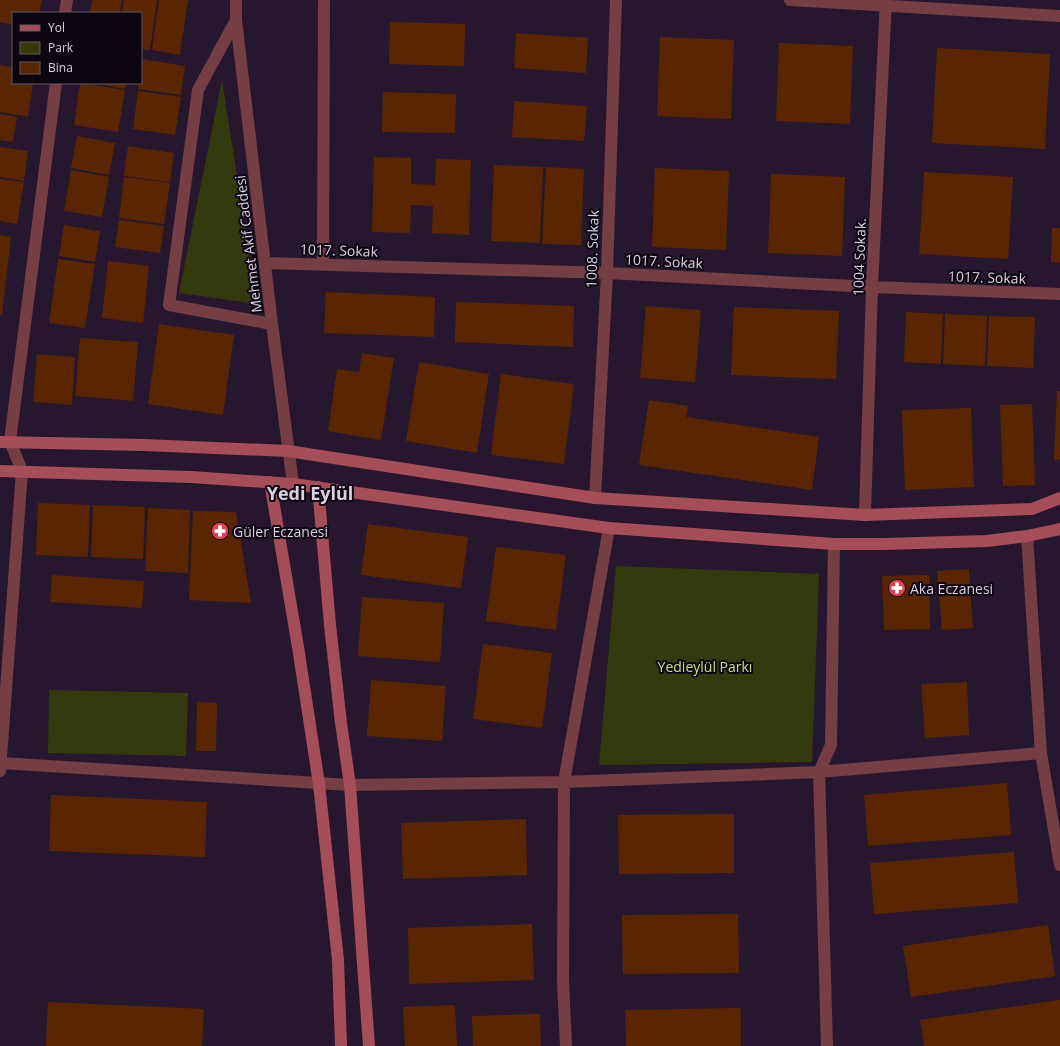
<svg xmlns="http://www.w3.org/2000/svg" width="1060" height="1046" font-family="'Open Sans',sans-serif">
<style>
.green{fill:#333a0d}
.building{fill:#5a2600}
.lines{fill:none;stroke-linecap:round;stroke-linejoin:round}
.street{stroke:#753e45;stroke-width:12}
.secondary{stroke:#a54d59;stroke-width:12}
.labels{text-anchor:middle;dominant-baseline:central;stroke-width:4;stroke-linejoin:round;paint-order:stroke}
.street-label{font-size:14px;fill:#dbd1e0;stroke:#0c0610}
.poi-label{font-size:14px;fill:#dbd1e0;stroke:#0c0610;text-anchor:start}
.park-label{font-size:14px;fill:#cbe16e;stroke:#0c0610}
.district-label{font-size:18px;font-weight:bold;fill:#dbd1e0;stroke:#0c0610}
</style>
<rect width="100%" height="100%" fill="#27172e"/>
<path class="green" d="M222 80 257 304 179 293Z
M616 566 819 574 812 762 599 765Z
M49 690 188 693 186 756 48 753Z"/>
<path class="building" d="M0 0H42L39 13H13V25L0 22Z
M92 0H122L120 13H90Z
M124 0H157L150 50 141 49V13H122Z
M159 0H188L180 55 152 50Z
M390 22 465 24 464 66 389 64Z
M516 33 588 38 586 73 514 68Z
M660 37 734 40 731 119 657 116Z
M779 43 853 46 850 124 776 121Z
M937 48 1050 54 1045 149 932 143Z
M143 59 185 66 181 95 138 89 139 83H141Z
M0 65 13 67V83H33L28 117 0 112Z
M80 83 125 90 118 132 74 125Z
M95 83H126L125 89Z
M138 91 181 97 175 135 133 129Z
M383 92 456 94 455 133 382 132Z
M514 101 587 106 584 141 512 137Z
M0 114 17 117 13 142 0 140Z
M77 136 115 143 109 175 71 168Z
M128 146 174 153 170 182 124 176Z
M0 147 28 151 24 181 0 177Z
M374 157 411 158V184L435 185 436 159 471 160 469 235 432 233 433 206 411 205 410 233 372 232Z
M494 165 543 167 540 243 491 241Z
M546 167 584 169 581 245 542 244Z
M655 168 729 171 726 250 652 247Z
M71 170 109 177 102 217 64 211Z
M924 172 1013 177 1008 259 919 254Z
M771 174 845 177 842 256 768 253Z
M124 177 170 183 164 224 119 218Z
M0 179 24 182 17 224 0 221Z
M119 220 164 226 160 253 115 247Z
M64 225 100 231 95 262 59 256Z
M1052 228H1060V263L1051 262Z
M0 235 11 237 2 315H0Z
M58 259 95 264 85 328 49 323Z
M108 261 149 266 143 323 102 318Z
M326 292 435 297 434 337 324 333Z
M456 302 574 306 573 347 455 342Z
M646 306 701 310 695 382 640 378Z
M734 307 839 311 836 379 731 375Z
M906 312 943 314 941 364 904 362Z
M945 314 987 316 985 366 943 364Z
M989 316 1035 317 1033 368 987 366Z
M159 324 234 335 223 415 148 404Z
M80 338 138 342 133 401 75 396Z
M362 353 394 358 381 440 328 431 337 369 359 372Z
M37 354 75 357 72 405 33 402Z
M419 362 489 374 477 453 406 441Z
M501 374 574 384 564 464 491 455Z
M1057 391H1060V459L1054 461Z
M649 400 688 406 686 417 819 437 812 490 639 465Z
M1032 404 1035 485 1003 486 1000 405Z
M971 408 974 487 905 490 902 410Z
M38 503 90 505 88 557 36 555Z
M93 505 145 507 143 559 91 557Z
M148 508 190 510 188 573 145 571Z
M193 511 236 512 251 603 189 600Z
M368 524 468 537 461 588 361 575Z
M496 547 566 555 556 630 486 621Z
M969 569 973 628 942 630 937 571Z
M52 575 144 581 142 608 50 602Z
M929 575 930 629 884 630 882 576Z
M362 597 444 603 440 662 358 656Z
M483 644 552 653 542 728 473 719Z
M371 680 446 686 442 741 367 736Z
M967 682 969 735 925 738 921 684Z
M197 702 217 703 216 751H196Z
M1007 783 1011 835 868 846 864 795Z
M51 795 207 802 205 857 49 851Z
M734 814V873L619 874 618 815Z
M526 819 527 875 403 879 401 823Z
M1014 852 1018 903 874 914 870 863Z
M738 914 739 973 623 974 622 915Z
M532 924 534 980 409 984 408 928Z
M1048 925 1055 976 911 997 903 946Z
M1060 1000V1046H924L920 1020Z
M48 1002 204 1009 202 1046H46Z
M455 1005 457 1046H405L403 1007Z
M741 1008V1046H626L625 1010Z
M540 1014 541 1046H473L472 1016Z"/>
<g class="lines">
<path class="street" d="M236 0V20L272 324 293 484
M790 0 1060 16
M65 13 67 0
M236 20 198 90 169 305 272 324
M266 263 607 273 872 287 1060 294
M323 265 324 0
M595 498 607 273 616 0
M865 515 872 287 886 0
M1027 536 1041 753 1060 865
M1 763 350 785 564 782 819 772 1041 753
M0 771 22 471 10 441 56 83
M566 1046 563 982 564 782 609 528
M827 1046 819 772 831 745 834 544"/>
<path class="secondary" d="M0 442 144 445 288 451 595 498 865 515 1032 509 1060 498
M0 471 191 477 293 484 609 528 834 544H884L987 541 1027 536 1060 529
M270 482 298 647 319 784 338 960 341 1046
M318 487 330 625 341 723 350 785 369 1046"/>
</g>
<defs>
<symbol id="pharmacy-disc" viewBox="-11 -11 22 22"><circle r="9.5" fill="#e0444e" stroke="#0c0610"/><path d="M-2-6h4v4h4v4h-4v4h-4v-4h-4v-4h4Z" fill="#fff"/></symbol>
</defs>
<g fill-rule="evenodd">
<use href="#pharmacy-disc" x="210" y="521" width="20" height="20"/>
<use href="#pharmacy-disc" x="887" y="578" width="20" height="20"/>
</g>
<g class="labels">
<g class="street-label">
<text transform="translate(248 244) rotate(-97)">Mehmet Akif Caddesi</text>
<text transform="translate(592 249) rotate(-88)">1008. Sokak</text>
<text transform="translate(339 250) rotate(2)">1017. Sokak</text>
<text transform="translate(859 257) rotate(-88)">1004 Sokak.</text>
<text transform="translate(664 261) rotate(3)">1017. Sokak</text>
<text transform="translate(987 277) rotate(2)">1017. Sokak</text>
</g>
<g class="poi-label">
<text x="233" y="531">Güler Eczanesi</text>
<text x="910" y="588">Aka Eczanesi</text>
</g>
<g class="park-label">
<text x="705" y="666">Yedieylül Parkı</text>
</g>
<g class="district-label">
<text x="310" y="493">Yedi Eylül</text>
</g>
</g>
<rect x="12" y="12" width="130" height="72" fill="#0c0610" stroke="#5f5763"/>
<rect x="20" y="25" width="20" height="6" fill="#a54d59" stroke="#5f5763"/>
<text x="48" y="32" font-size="12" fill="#dbd1e0">Yol</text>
<rect x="20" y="42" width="20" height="12" fill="#333a0d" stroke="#5f5763"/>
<text x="48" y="52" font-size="12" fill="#dbd1e0">Park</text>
<rect x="20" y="62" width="20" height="12" fill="#5a2600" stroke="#5f5763"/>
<text x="48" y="72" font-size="12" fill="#dbd1e0">Bina</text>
</svg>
